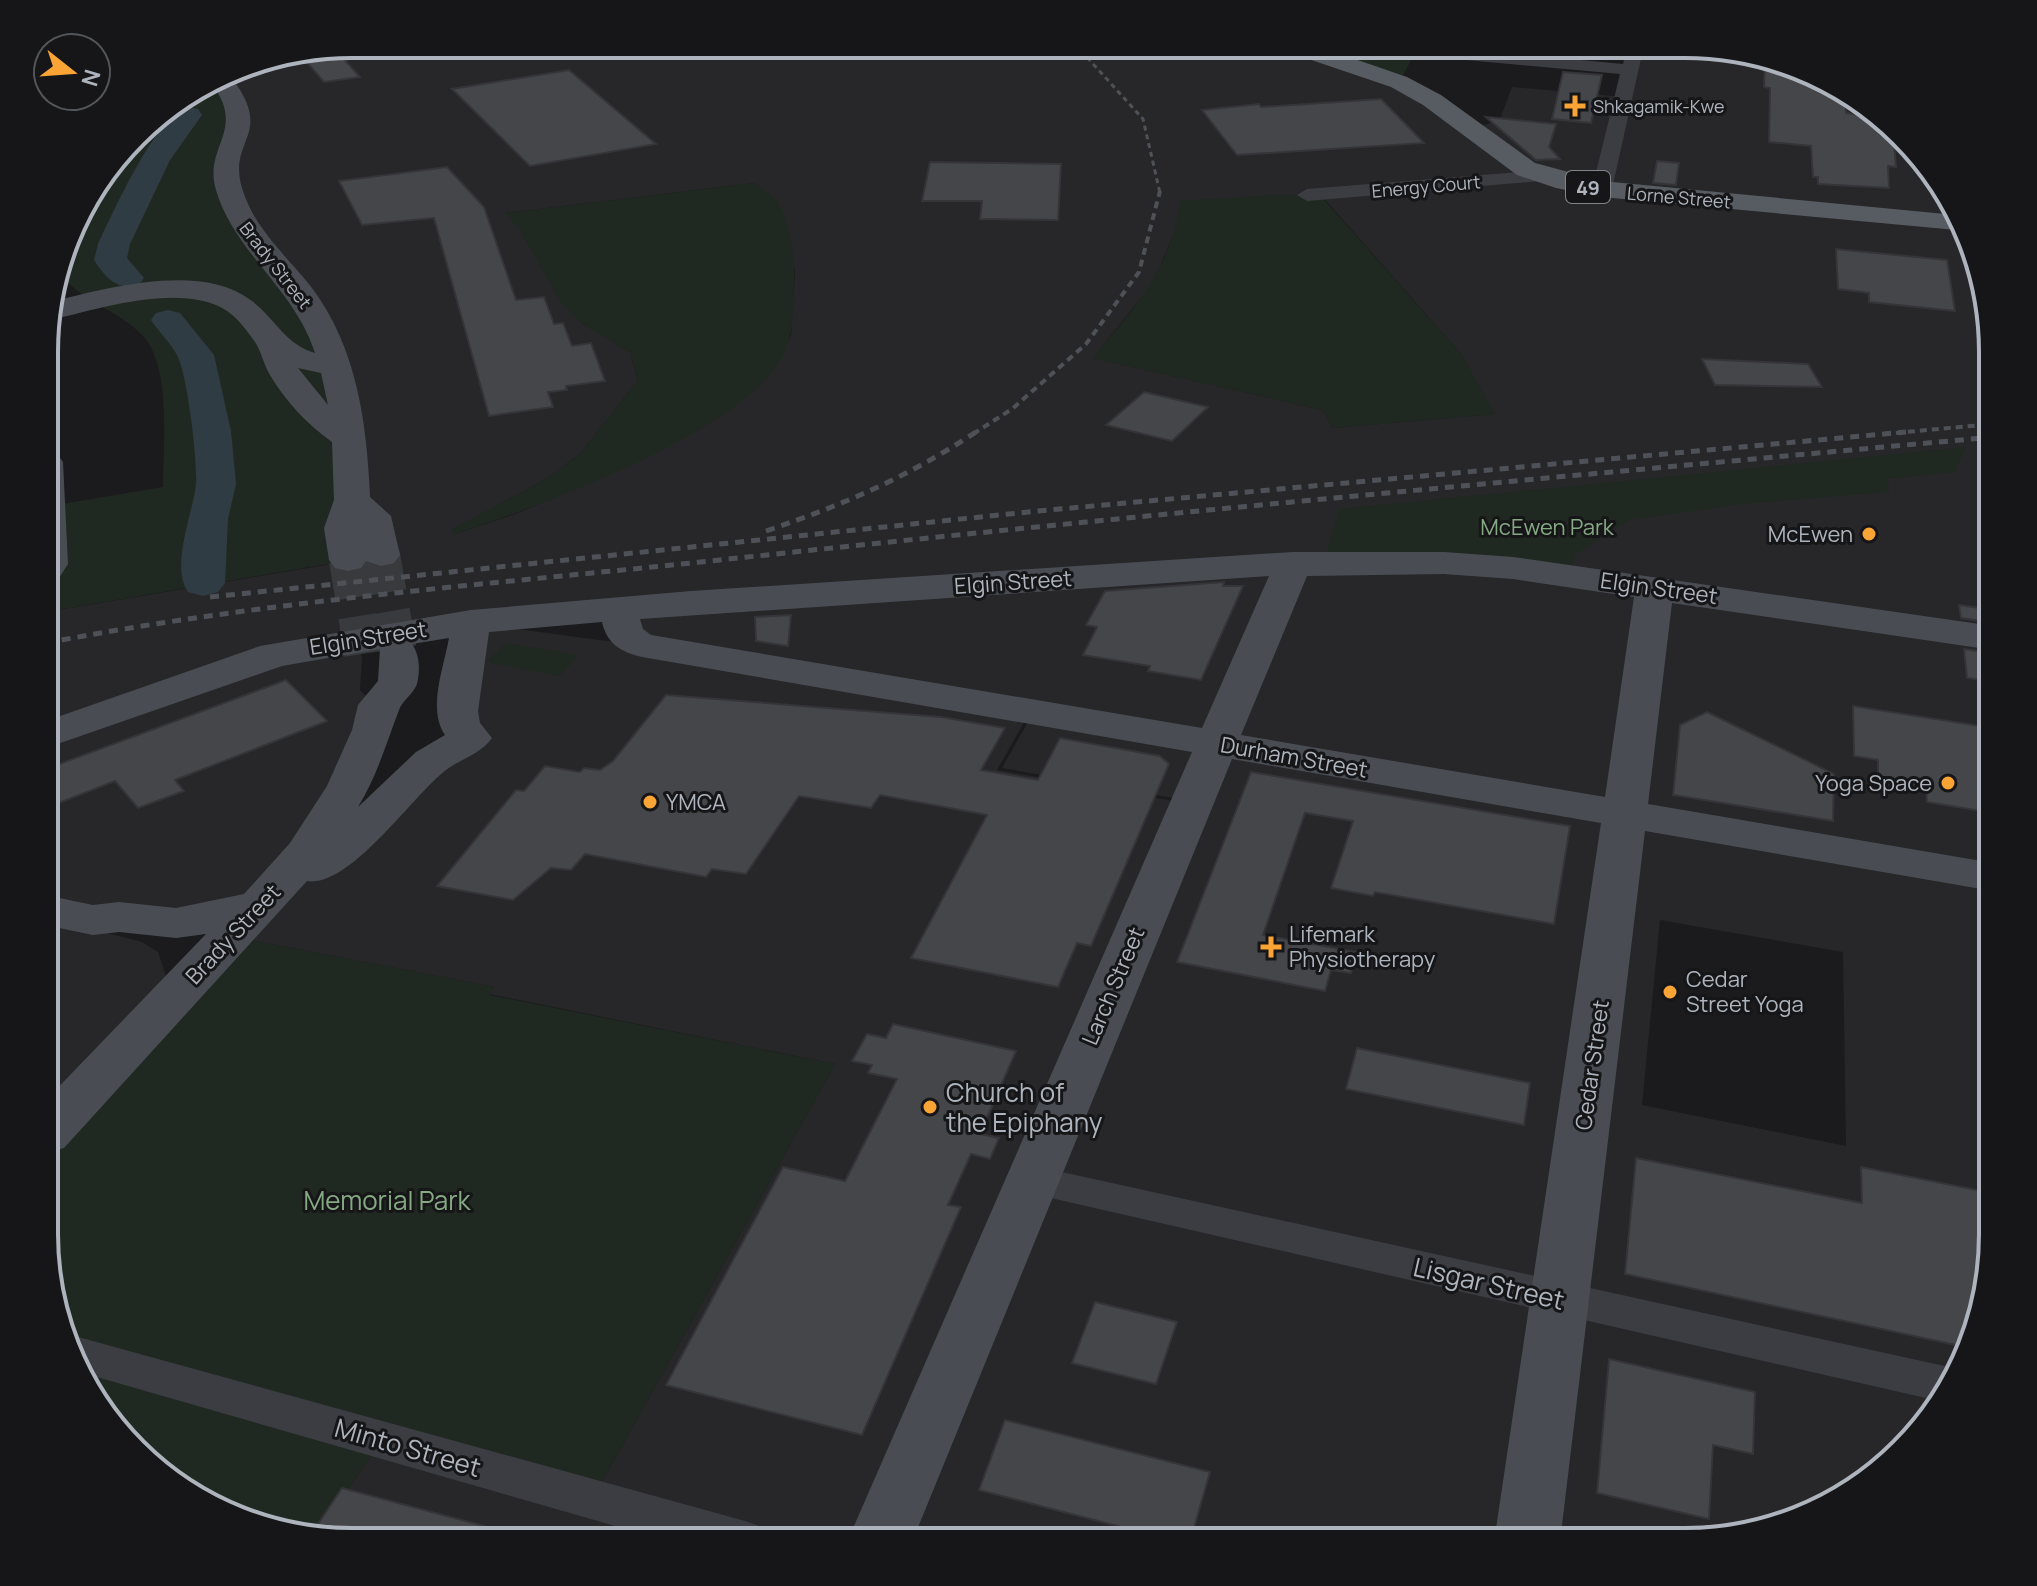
<svg xmlns="http://www.w3.org/2000/svg" width="2037" height="1586" font-family="Manrope,sans-serif">
<style>
.built{fill:#27272a;fill-rule:evenodd}
.green{fill:#202921}
.lines{fill:none;stroke-linecap:round;stroke-linejoin:round}
.river{fill:#303c43;fill-rule:evenodd}
.building{fill:#45464a;stroke:#353539;stroke-width:2}
.secondary-tunnel{stroke:#383a3d;stroke-width:38;stroke-dasharray:38 19;stroke-linecap:butt}
.street{fill:#3c3d43;fill-rule:evenodd}
.secondary{fill:#494d53;fill-rule:evenodd}
.primary{fill:#575b62;fill-rule:evenodd}
.rail-far2{stroke:#4e5258;stroke-width:3;stroke-dasharray:5 4;stroke-linecap:butt}
.rail-far1{stroke:#4e5258;stroke-width:4;stroke-dasharray:7 5;stroke-linecap:butt}
.rail{stroke:#4e5258;stroke-width:5;stroke-dasharray:9 7;stroke-linecap:butt}
.poi-dot{fill:#faa436;stroke:#161618;stroke-width:3}
.labels{text-anchor:middle;dominant-baseline:central;stroke-width:6;stroke-linejoin:round;paint-order:stroke}
.far-poi-label{font-size:18px;fill:#adb4bd;stroke:#161618;text-anchor:start}
.far-street-label{font-size:18px;fill:#adb4bd;stroke:#161618}
.shield{fill:#161618;stroke:#80858c;stroke-width:2}
.shield-label{font-size:20px;font-weight:bold;fill:#adb4bd}
.park-label{font-size:22px;fill:#85a983;stroke:#161618}
.poi-label{font-size:22px;fill:#adb4bd;stroke:#161618;text-anchor:start}
.street-label{font-size:22px;fill:#adb4bd;stroke:#161618}
.near-poi-label{font-size:26px;fill:#adb4bd;stroke:#161618;text-anchor:start}
.near-park-label{font-size:26px;fill:#85a983;stroke:#161618}
.near-street-label{font-size:26px;fill:#adb4bd;stroke:#161618}
.rim{fill:none;stroke:#adb4bd;stroke-width:4}
</style>
<rect width="100%" height="100%" fill="#1b1b1d"/>
<path class="built" d="M352 44H1285L1398 82 1432 101 1472 130 1500 119 1512 87 1625 97 1638 45H1705L1803 68 1888 121 1962 223 1580 185 1602 190 1963 225 1969 234 1993 367 1992 1255 1969 1352 1916 1437 1803 1518 1685 1542 332 1541 316 1538 383 1437 594 1496 835 1064 489 994 494 987 234 937 263 904 203 919 176 922 120 916 91 921 100 931 142 942 158 952 174 1000 45 1136 46 590 55 589 58 610 331 564 383 551 375 516 355 501 347 406 323 328 297 287 261 246 236 206 228 173 240 131 241 110 236 96 221 79 253 61ZM754 183 777 202 791 244 795 273 791 335 779 362 761 383 734 406 694 432 625 467 518 513 455 534 452 530 546 479 580 454 638 380 630 352 583 324 564 305 518 226 506 213ZM1320 194 1461 354 1494 414 1333 428 1323 410 1093 358 1153 283 1178 224 1181 201ZM1295 562 1221 744 1627 815 1616 912 1611 911 1624 817 1217 745 1191 804 997 770 1030 712 696 653 473 623 460 711 462 724 473 738 433 761 334 858 275 888 325 823 347 786 371 731 376 706 360 690 362 658 359 640 469 620 689 601ZM1660 920 1843 952 1846 1146 1642 1105Z
M1290 565 1190 801 1002 768 1034 711 643 644 622 610Z"/>
<path class="green" d="M1285 44H1344L1416 51 1400 81Z
M221 79 230 88 229 185 323 328 345 561 57 610 50 506 163 487C163 446 172 365 142 335 120 312 86 302 65 280L88 195 149 120Z
M754 183C761 188 772 194 777 202 790 219 796 264 794 285 793 311 794 338 780 361 736 434 536 508 455 534L451 530 546 479 580 454 638 380 630 352C607 338 579 326 563 304 541 275 531 238 505 213Z
M1273 195H1320L1461 354 1495 414 1333 428 1323 410 1092 358C1133 311 1173 265 1180 201Z
M1966 447 1955 472 1888 479 1889 492 1742 504 1630 520 1576 554 1571 569 1326 555 1339 509Z
M506 643 579 655 560 676 486 662Z
M234 937 494 987 490 995 835 1064 594 1496 383 1437 316 1538 235 1519 149 1465 76 1370 45 1255 47 1135Z"/>
<g class="lines">
<path class="river" d="M188 107 198 109 202 115 170 160 130 244 127 258 144 278 139 285C117 291 106 278 94 260L98 244C113 213 156 115 188 107Z
M168 310 180 313 214 355 231 431 236 484 228 519 225 583 218 592 203 596 188 592C170 566 193 513 196 484 198 462 187 372 177 355 170 342 159 332 151 320L156 313Z"/>
</g>
<path class="building" d="M1569 45H1610L1606 59 1566 56Z
M333 47 360 77 324 82 299 53Z
M1765 59 1803 68 1845 93 1846 113 1886 119 1888 141H1894L1896 167 1888 166 1889 188 1818 184V177H1813L1811 146 1769 142 1770 88 1764 87Z
M569 70 656 144 530 166 452 89Z
M1563 72 1602 75 1591 123 1552 119Z
M1381 99 1424 143 1237 155 1202 110 1259 104 1261 107Z
M1486 117 1556 124 1549 147 1560 159 1536 160Z
M1657 161 1679 163 1676 185 1653 183Z
M930 162 1061 164 1058 220 980 219 982 201H922Z
M447 167 484 207 516 300 544 297 554 324 563 323 572 346 591 343 605 381 566 386 567 390 548 392 553 407 489 416 434 218 362 225 339 181Z
M1836 249 1947 260 1955 311 1869 302V293L1838 289Z
M1702 359 1808 364 1822 387 1715 385Z
M1144 392 1208 407 1172 441 1106 425Z
M1224 582 1223 586H1243L1201 680 1148 671 1150 666 1083 655 1097 627 1086 625 1105 591Z
M1959 605 1986 609 1988 622 1961 618Z
M791 615 788 646 756 641 755 617Z
M1964 649 1991 653 1993 682 1967 678Z
M286 680 327 721 175 780 184 791 138 808 115 781 46 808V769Z
M666 695 941 717 1005 728 981 770 1038 780 1060 738 1160 756 1169 764 1091 946 1077 943 1058 987 911 958 987 815 880 795 871 808 799 796 746 874 712 869 706 877 585 854 571 870 551 868 513 900 437 886 516 790 524 791 545 766 580 772 584 768 600 770 613 761Z
M1853 706 1993 728V813L1927 802 1926 786 1878 779V760L1854 756Z
M1707 712 1834 774 1833 821 1673 795 1680 725Z
M1251 772 1570 826 1554 924 1375 892 1373 896 1331 888 1353 821 1305 813 1263 935 1356 952 1351 973 1331 970 1325 991 1177 962Z
M893 1024 1016 1051 980 1134 999 1138 990 1159 971 1154 948 1205 961 1207 862 1435 666 1385 783 1167 845 1181 897 1079 868 1073 872 1065 852 1061 867 1034 886 1038Z
M1357 1048 1530 1083 1524 1125 1346 1089Z
M1636 1158 1862 1203 1861 1167 1992 1193V1255L1970 1348 1625 1274Z
M1095 1302 1177 1322 1156 1384 1072 1363Z
M1609 1359 1755 1392 1753 1454 1713 1445 1709 1519 1597 1493Z
M1005 1420 1210 1472 1190 1542H1179L979 1490Z
M342 1488 514 1534 513 1541H332L310 1536Z"/>
<g class="lines">
<path class="secondary-tunnel" d="M381 555 398 652
M348 560 364 658"/>
<path class="street" d="M1339 44H1407L1623 64 1628 45H1644L1612 189 1602 195 1592 189 1620 74 1347 49Z
M1545 170 1555 176 1552 180 1307 201 1297 195 1307 189Z
M1030 1165 1949 1367 1958 1370 1939 1401 1016 1190 1010 1180 1016 1170Z
M71 1335 745 1521 762 1527 769 1542H671L76 1371 67 1336Z"/>
<path class="secondary" d="M229 74C277 136 227 137 242 188 254 229 287 256 312 288 357 348 367 424 370 497L391 516 400 555 394 563 381 566 366 561 361 568 348 571 335 568 329 560 324 528 334 500 332 442C307 424 286 402 270 375 264 365 261 351 255 342 248 332 238 318 227 311 182 281 95 310 47 321L50 302C104 289 199 262 249 299 274 316 284 344 315 353 295 289 234 252 216 190 203 146 247 131 212 84ZM298 368 321 373 328 405Z
M46 452 58 455 63 462 68 564 59 578 46 581Z
M1293 552H1444L1513 557 1993 626V650L1672 603 1648 804 1993 863V891L1645 831 1560 1542H1494L1601 823 1232 759 912 1542H847L1192 752 642 657C621 652 607 644 602 622L489 632 478 711 480 723 492 738C481 754 462 758 446 770 413 795 350 888 307 881L64 1148 45 1153V1101L206 934 176 938 119 932 93 935 45 925V895L93 905 119 902 176 908 244 894 290 843 327 786 352 730 358 705 378 681 380 649 282 666 46 748V721L260 646 471 610 691 591ZM1444 574 1513 579 1634 597 1605 797 1241 735 1307 576ZM1269 576 1202 728 651 635 643 629 640 619ZM449 638C444 667 427 709 445 735L416 752 358 807C377 776 386 744 399 710 403 699 417 692 418 679 420 667 419 654 412 644Z"/>
<path class="primary" d="M1276 44H1311L1407 77 1441 95 1535 163 1602 181 1956 215 1967 231 1602 197 1556 188 1517 175 1423 105 1391 87 1279 49Z"/>
<path class="rail-far2" d="M1075 44 1143 119 1160 193"/>
<path class="rail-far1" d="M973 434 1012 409 1086 344 1139 272 1160 191
M1884 434 1993 424"/>
<path class="rail" d="M766 531C845 504 906 478 976 432
M210 597 1038 511 1906 432
M46 643C269 600 495 584 720 560 1144 514 1568 476 1993 437"/>
</g>
<g class="poi-dot">
<path d="M1571 94h8v8h8v8h-8v8h-8v-8h-8v-8h8z"/>
<circle cx="1869" cy="534" r="8"/>
<circle cx="1948" cy="783" r="8"/>
<circle cx="650" cy="802" r="8"/>
<path d="M1267 935h8v8h8v8h-8v8h-8v-8h-8v-8h8z"/>
<circle cx="1670" cy="992" r="8"/>
<circle cx="930" cy="1107" r="8"/>
</g>
<g class="labels">
<g class="far-poi-label">
<text x="1593" y="106">Shkagamik-Kwe</text>
</g>
<g class="far-street-label">
<text transform="translate(1426 186) rotate(-5)">Energy Court</text>
<text transform="translate(1679 197) rotate(5)">Lorne Street</text>
<text transform="translate(276 265) rotate(52)">Brady Street</text>
</g>
<rect class="shield" x="1566" y="171" width="44" height="32" rx="6"/>
<g class="shield-label">
<text x="1588" y="187">49</text>
</g>
<g class="park-label">
<text x="1547" y="527">McEwen Park</text>
</g>
<g class="poi-label">
<text x="1853" y="534" text-anchor="end">McEwen</text>
<text x="1932" y="783" text-anchor="end">Yoga Space</text>
<text x="666" y="802">YMCA</text>
<text x="1289" y="934">Lifemark<tspan x="1289" dy="25">Physiotherapy</tspan></text>
<text x="1686" y="979">Cedar<tspan x="1686" dy="25">Street Yoga</tspan></text>
</g>
<g class="street-label">
<text transform="translate(1013 582) rotate(-4)">Elgin Street</text>
<text transform="translate(1659 588) rotate(8)">Elgin Street</text>
<text transform="translate(368 638) rotate(-9)">Elgin Street</text>
<text transform="translate(1294 757) rotate(10)">Durham Street</text>
<text transform="translate(233 934) rotate(-47)">Brady Street</text>
<text transform="translate(1113 986) rotate(-67)">Larch Street</text>
<text transform="translate(1592 1065) rotate(-82)">Cedar Street</text>
</g>
<g class="near-poi-label">
<text x="946" y="1092">Church of<tspan x="946" dy="30">the Epiphany</tspan></text>
</g>
<g class="near-park-label">
<text x="387" y="1200">Memorial Park</text>
</g>
<g class="near-street-label">
<text transform="translate(1489 1283) rotate(13)">Lisgar Street</text>
<text transform="translate(408 1447) rotate(16)">Minto Street</text>
</g>
</g>
<path d="M0 0H2037V1586H0ZM352 58H1685A294 294 0 0 1 1979 352V1234A294 294 0 0 1 1685 1528H352A294 294 0 0 1 58 1234V352A294 294 0 0 1 352 58Z" fill="#161618" fill-rule="evenodd"/>
<path class="rim" d="M352 58H1685A294 294 0 0 1 1979 352V1234A294 294 0 0 1 1685 1528H352A294 294 0 0 1 58 1234V352A294 294 0 0 1 352 58Z"/>
<g transform="translate(72 72) rotate(107)"><circle r="38" fill="#161618" stroke="#52555a" stroke-width="2"/>
<path d="M0-6L14 30L0 20L-14 30Z" fill="#faa436"/>
<text y="-12" font-size="22" font-weight="bold" text-anchor="middle" fill="#adb4bd">N</text>
</g>
</svg>
